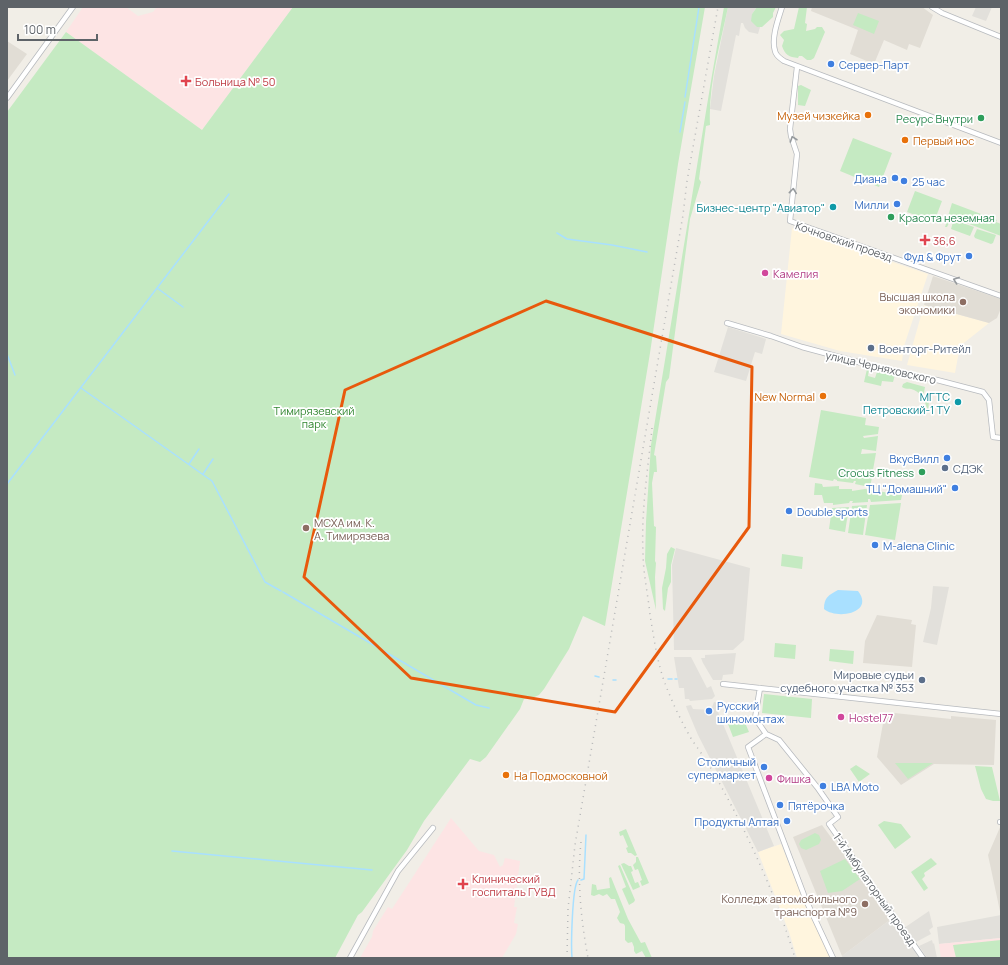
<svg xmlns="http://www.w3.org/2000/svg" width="1008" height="965" font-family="Manrope,sans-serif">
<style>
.commercial{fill:#fff5de}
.industrial{fill:#e2e0db}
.education{fill:#e1ddd5}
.medical{fill:#fde4e4}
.green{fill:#c5eac2}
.water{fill:#a9e0ff}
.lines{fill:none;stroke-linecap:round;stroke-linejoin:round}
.stream{stroke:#a9e0ff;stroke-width:1.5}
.minor-casing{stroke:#b7babe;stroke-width:6}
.minor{stroke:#fff;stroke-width:4.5}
.rail{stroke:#b6b7b8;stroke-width:1.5;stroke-dasharray:1 5;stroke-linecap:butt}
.oneway{stroke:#969a9d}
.marked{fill:none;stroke:#e8590c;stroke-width:3;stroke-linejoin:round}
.shop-dot{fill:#3f7fe0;stroke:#fff;stroke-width:1.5}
.health-dot{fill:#e0444e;stroke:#fff;stroke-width:1.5}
.food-dot{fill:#e8710a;stroke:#fff;stroke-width:1.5}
.leisure-dot{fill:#2e9e5b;stroke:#fff;stroke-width:1.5}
.culture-dot{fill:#0f9aa8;stroke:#fff;stroke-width:1.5}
.hotel-dot{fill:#d1479c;stroke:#fff;stroke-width:1.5}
.education-dot{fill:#8d6e63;stroke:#fff;stroke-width:1.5}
.service-dot{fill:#5c6f8a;stroke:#fff;stroke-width:1.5}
.labels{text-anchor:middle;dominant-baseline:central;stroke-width:3.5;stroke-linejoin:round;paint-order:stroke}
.shop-label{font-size:11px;fill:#366cbe;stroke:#fff;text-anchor:start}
.health-label{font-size:11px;fill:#be3a42;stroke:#fff;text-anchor:start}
.food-label{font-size:11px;fill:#c56008;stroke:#fff;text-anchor:end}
.leisure-label{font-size:11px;fill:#27864d;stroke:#fff;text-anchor:end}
.culture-label{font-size:11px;fill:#0d838f;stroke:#fff;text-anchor:end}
.street-label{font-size:11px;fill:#5e6368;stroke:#fff}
.hotel-label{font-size:11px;fill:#b23c85;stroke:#fff;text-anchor:start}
.education-label{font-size:11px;fill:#785e54;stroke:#fff;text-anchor:end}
.service-label{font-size:11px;fill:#4e5e75;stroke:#fff;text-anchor:start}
.park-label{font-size:11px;fill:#318630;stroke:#fff}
</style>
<rect width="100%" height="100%" fill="#f1eee7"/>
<path class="commercial" d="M792 228 928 274 904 346 902 361 840 351 781 334Z
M924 305 989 323 960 346 955 373 907 365Z
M781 844 796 882 832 958H797L789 932 758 852Z"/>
<path class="industrial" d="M728 7H757L752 14 757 27H760L758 34 754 33 749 32 745 28 743 23H741L739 36 736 35 721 111 710 109 714 76Z
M976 7H992L986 21 972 16Z
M728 327 766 339 762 354 755 352 746 381 714 372Z
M676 548 750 568 744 640 733 650H674L672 565Z
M933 586 949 587 937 645 923 642 931 608Z
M736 653 733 674 723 675 722 680H713L703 663 701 658H705V655Z
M674 657H691L707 688 711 686 715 696 712 699 690 701 689 699H685L684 688H679Z
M714 702 718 703V712L774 846 758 852 698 735 687 709 686 706 691 705 693 709 711 710Z
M929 911 933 927 929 930 931 934 916 942 904 928Z
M1001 915V938L939 944 937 927Z
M891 919 920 958H843L842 956Z
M932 940 933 944 934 943 937 958H927L919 946Z"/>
<path class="education" d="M812 7H922L933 15 920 48 909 44 907 50 884 40 874 64 850 54 858 30 811 11Z
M7 41 27 54 7 81Z
M933 276 1001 299V308L997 318 989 323 924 305Z
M877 615 912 620 911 624 916 625 912 667 863 663 865 641Z
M885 712 951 719V716L996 720 994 765 934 764 901 785 877 757Z
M822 825 891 919 842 956 793 837Z
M1001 825V916L988 855Z"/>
<path class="medical" d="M83 7H126L138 16 153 12 157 7H293L202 130 66 32Z
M451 818 479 851 494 855 500 867 503 865 505 858 520 861 514 907H517L514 923 518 924 516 934 502 958H360L372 937 373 931 388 907 392 909Z
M1001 938V958H941L939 944Z"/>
<path class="green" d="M293 7H705L678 164 650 353 605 626 583 616 569 649 544 689 539 695 532 698 524 699 520 709 486 757 480 762 470 759 424 821 407 850 362 912 358 915 335 958H7V112L66 32 202 130Z
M724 7H728C720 46 708 85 710 125L706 126 699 179 701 182 690 219 669 378 666 382 654 455 656 456 657 472H654L652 483 654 526 656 527 655 561 656 563 655 577 656 610 645 561 646 522 651 445 712 75Z
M757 7H776L773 13V17L762 27H757L751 21 752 14Z
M799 7H807L805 23 807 24 806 31 815 29 817 27H822L825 32 814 58 811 60H807L802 56H799L798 58C789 57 785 55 782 46L784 40 780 35 784 31 794 29Z
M858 13 879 21 874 34 853 25Z
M801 85 811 90 805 106 798 105V86Z
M853 138 892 153 879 187 840 171Z
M915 191 942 201 934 222 907 212Z
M952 203 997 220 996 222 1001 224V236L948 216Z
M948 218 974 227 970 236 951 229 953 222 950 221 947 227H945Z
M977 229 996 235 993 243 991 244 975 238 974 236Z
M867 369H869L868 376 875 378 877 372 895 375 893 382 882 381 881 386 864 382Z
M907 382 925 387 923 398 929 400 928 412C926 404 923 394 914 390 910 388 907 390 902 387L903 384Z
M821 410 866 418 865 425 879 427 878 434 863 436 864 438 878 436 876 451 862 449 861 454 876 453 873 470 858 471 857 473H873L870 487 855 484 856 481H854L853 483 837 481V480L834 479 833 481 809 477Z
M815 483 822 484 823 487 839 486V489H852V491L865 489 902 495 901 500 871 502 870 499H868V502L852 503 853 501H850L849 503 833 505V503H824L822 495H814Z
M901 503 895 540 865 535 870 505Z
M867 505 863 535 848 533 852 506Z
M849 507 845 532 829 529 832 508Z
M671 547 675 549 671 565V582L668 588 665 611 663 609 662 588 666 568 667 554Z
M782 554 803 557 802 569 781 566Z
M775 643 796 645 795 659 774 657Z
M830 649 854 651 853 664 829 661Z
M764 694 812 699 811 718 762 713Z
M743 718 749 732 733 737 728 724Z
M895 763H933L908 779Z
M856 765 870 774 859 782 850 769Z
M975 766 992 767 1000 801H993L986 799 981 789Z
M884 821 901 824 911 837 895 849 878 825Z
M626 829 637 855 635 856 631 853H628L626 848 628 847 623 835 620 836 619 832Z
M815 833 819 835 821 840 819 844 806 850 801 848 799 844 801 840Z
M636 857H638L649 883 642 886 640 881 642 880 638 869 635 870 633 865 636 862Z
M931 858 937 864 924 873 925 876 922 879 928 888 924 891 911 872Z
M845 859 860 879 842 891 828 893 820 871Z
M624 863 629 866H631L633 871 631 872 635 883 638 882 640 887 633 890 621 864Z
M620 865 635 900 634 902 629 905 622 889 626 887 618 866Z
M611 877 628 919 641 943 645 942 652 958H646L642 951 636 954 634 951V947L632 942 628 943 625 940V926L624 924 620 923 617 918 620 912 615 899H611L607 894 603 896 599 894 594 896 591 895 592 884 596 885 597 890 610 888 609 878Z
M1001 940V958H956L953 945Z"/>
<path class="water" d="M838 590 858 591C875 613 837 620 824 609 824 597 829 595 838 590Z"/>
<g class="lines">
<path class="stream" d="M685 97 699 7
M680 132 685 102
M557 233 567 239 612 245 647 252
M157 288 183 307
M7 354 15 375
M81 388 212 481 265 582 281 591
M189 464 199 449
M203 474 213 459
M7 484 229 194
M283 592 476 705 489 708
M595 676 599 677
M668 679H672
M675 679H677
M613 680H616
M172 851 372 870
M581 880 584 879 586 835
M572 958C571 946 572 887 578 880"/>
<defs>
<path id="minor" d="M782 7C778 20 771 38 775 51 776 56 780 58 784 61L1001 143
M932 7 942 13 1001 37
M797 67 790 129 791 136 797 154 790 221 1001 296
M7 98 73 7
M727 323 771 336 802 347 903 374 937 380 983 392 989 400 993 437 1001 438
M723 684 1001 714
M760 688 755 718 766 734
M766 734 779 740 817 787 838 817 829 824 923 958
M766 734 748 747 804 895
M1000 822H1001
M805 898 833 958
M350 958 398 871 433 828"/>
</defs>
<use href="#minor" class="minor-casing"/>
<use href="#minor" class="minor"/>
<path class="rail" d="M652 428C648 469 641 511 643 552 643 573 648 594 650 615 654 638 657 663 666 686 673 704 682 723 692 740 699 750 706 760 712 770 746 830 775 892 795 958
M581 842C577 881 581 920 588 958
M567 958 568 909 575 845 683 215 687 181 718 7"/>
</g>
<defs><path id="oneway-chevron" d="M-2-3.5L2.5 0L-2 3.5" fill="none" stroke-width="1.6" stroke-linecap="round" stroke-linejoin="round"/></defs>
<g class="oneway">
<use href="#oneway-chevron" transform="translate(793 139) rotate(-109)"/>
<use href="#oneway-chevron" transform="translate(793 191) rotate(-84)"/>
<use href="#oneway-chevron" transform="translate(956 280) rotate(-160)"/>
</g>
<path class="marked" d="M546 301 752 367 749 527 615 712 411 678 304 577 345 390Z"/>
<g class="shop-dot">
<circle cx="831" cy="64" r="4"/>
<circle cx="895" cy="178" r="4"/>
<circle cx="904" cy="181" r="4"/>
<circle cx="897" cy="204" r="4"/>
<circle cx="969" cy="256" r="4"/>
<circle cx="947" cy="458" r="4"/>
<circle cx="955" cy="488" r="4"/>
<circle cx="789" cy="511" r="4"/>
<circle cx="875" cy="545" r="4"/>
<circle cx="709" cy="711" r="4"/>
<circle cx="764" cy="767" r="4"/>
<circle cx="823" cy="786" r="4"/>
<circle cx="780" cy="805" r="4"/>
<circle cx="787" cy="821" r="4"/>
</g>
<g class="health-dot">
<path d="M184 75h4v4h4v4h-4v4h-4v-4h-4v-4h4z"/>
<path d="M923 234h4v4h4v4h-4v4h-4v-4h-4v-4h4z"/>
<path d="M461 878h4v4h4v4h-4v4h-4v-4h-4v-4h4z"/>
</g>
<g class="food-dot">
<circle cx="868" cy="115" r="4"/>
<circle cx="905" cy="140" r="4"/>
<circle cx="823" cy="396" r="4"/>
<circle cx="506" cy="775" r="4"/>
</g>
<g class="leisure-dot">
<circle cx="981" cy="118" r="4"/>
<circle cx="891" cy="217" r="4"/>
<circle cx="922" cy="472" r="4"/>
</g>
<g class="culture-dot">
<circle cx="833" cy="207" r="4"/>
<circle cx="958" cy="402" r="4"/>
</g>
<g class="hotel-dot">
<circle cx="765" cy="273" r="4"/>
<circle cx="841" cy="717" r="4"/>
<circle cx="769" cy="778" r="4"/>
</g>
<g class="education-dot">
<circle cx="963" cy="302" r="4"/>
<circle cx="306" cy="528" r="4"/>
<circle cx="865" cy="904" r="4"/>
</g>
<g class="service-dot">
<circle cx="871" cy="348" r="4"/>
<circle cx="945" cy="468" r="4"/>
<circle cx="922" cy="680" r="4"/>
</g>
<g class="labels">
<g class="shop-label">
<text x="839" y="64">Сервер-Парт</text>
<text x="887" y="178" text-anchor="end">Диана</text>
<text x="912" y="181">25 час</text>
<text x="889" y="204" text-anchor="end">Милли</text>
<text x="961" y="256" text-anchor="end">Фуд &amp; Фрут</text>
<text x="939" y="458" text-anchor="end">ВкусВилл</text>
<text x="947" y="488" text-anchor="end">ТЦ "Домашний"</text>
<text x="797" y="511">Double sports</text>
<text x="883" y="545">M-alena Clinic</text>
<text x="717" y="705">Русский<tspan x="717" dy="13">шиномонтаж</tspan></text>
<text x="756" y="761" text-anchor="end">Столичный<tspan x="756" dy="13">супермаркет</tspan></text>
<text x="831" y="786">LBA Moto</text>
<text x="788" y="805">Пятёрочка</text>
<text x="779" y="821" text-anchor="end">Продукты Алтая</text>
</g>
<g class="health-label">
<text x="195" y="81">Больница № 50</text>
<text x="933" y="240">36,6</text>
<text x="472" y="878">Клинический<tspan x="472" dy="13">госпиталь ГУВД</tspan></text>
</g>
<g class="food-label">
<text x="860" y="115">Музей чизкейка</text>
<text x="913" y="140" text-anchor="start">Первый нос</text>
<text x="815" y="396">New Normal</text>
<text x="514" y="775" text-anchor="start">На Подмосковной</text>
</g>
<g class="leisure-label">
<text x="973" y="118">Ресурс Внутри</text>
<text x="899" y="217" text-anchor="start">Красота неземная</text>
<text x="914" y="472">Crocus Fitness</text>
</g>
<g class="culture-label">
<text x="825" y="207">Бизнес-центр "Авиатор"</text>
<text x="950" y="396">МГТС<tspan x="950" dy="13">Петровский-1 ТУ</tspan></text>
</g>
<g class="street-label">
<text transform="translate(844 241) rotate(19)">Кочновский проезд</text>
<text transform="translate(881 367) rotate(13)">улица Черняховского</text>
<text transform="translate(875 889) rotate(55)">1-й Амбулаторный проезд</text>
</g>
<g class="hotel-label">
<text x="773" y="273">Камелия</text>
<text x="849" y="717">Hostel77</text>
<text x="777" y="778">Фишка</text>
</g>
<g class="education-label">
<text x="955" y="296">Высшая школа<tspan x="955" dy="13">экономики</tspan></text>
<text x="314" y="522" text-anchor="start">МСХА им. К.<tspan x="314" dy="13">А. Тимирязева</tspan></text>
<text x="857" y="898">Колледж автомобильного<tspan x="857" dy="13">транспорта №9</tspan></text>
</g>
<g class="service-label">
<text x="879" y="348">Военторг-Ритейл</text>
<text x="953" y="468">СДЭК</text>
<text x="914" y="674" text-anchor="end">Мировые судьи<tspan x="914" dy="13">судебного участка № 353</tspan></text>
</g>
<g class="park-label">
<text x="314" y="410">Тимирязевский<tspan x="314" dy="13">парк</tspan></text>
</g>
</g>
<rect width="1008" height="965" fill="none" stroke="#5e6368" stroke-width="16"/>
<path d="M18 34v6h79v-6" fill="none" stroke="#5e6368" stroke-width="2"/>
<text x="24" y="34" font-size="12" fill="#5e6368" stroke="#ffffff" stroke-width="3" paint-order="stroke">100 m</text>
</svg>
